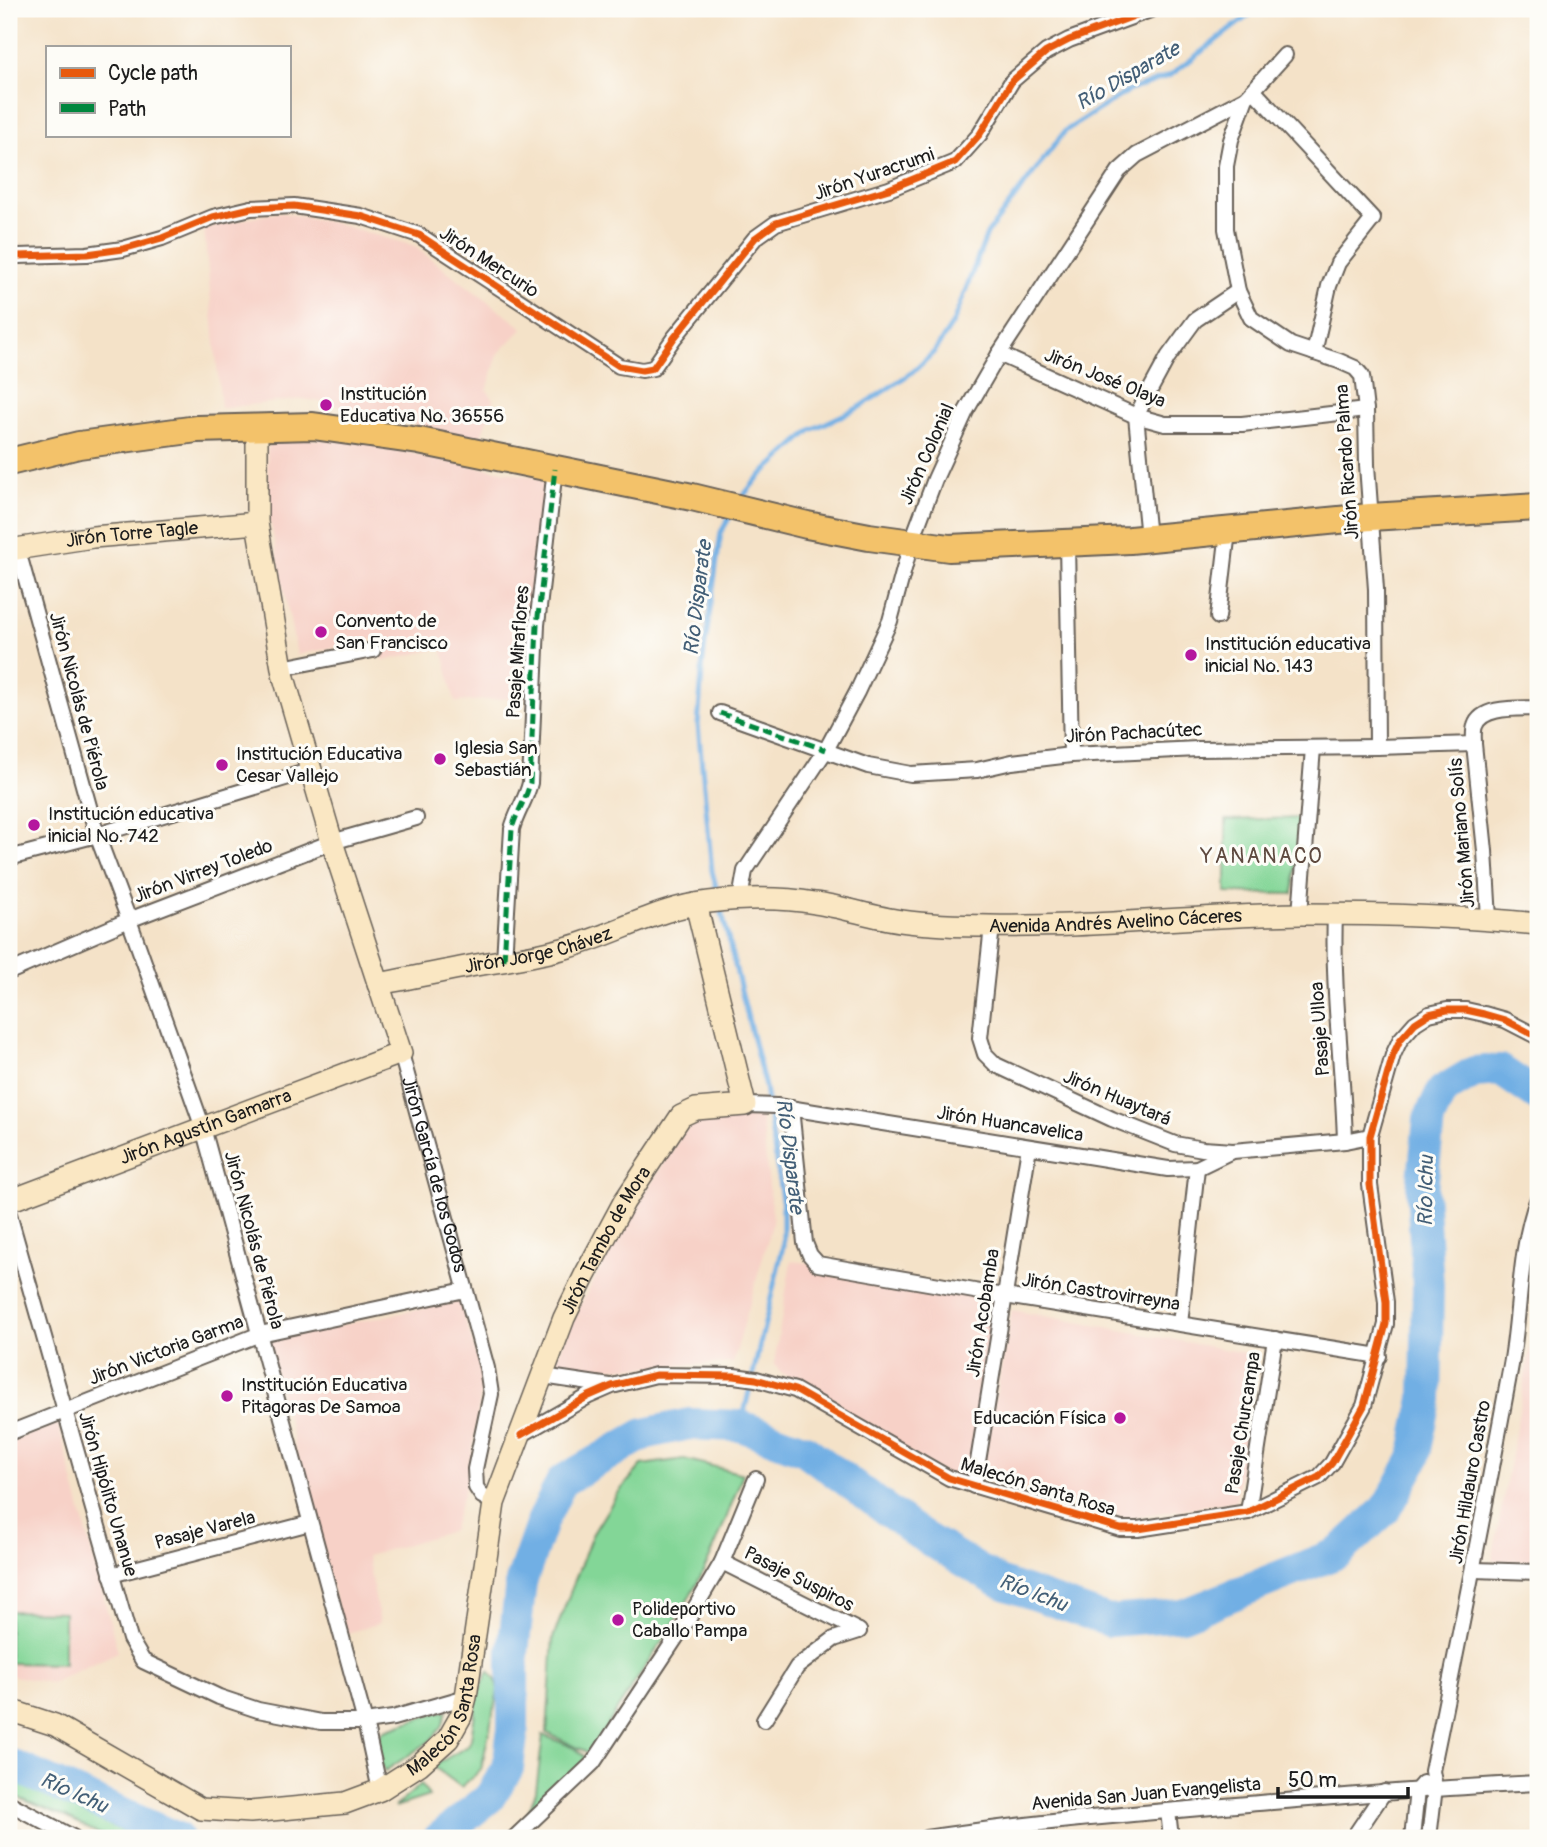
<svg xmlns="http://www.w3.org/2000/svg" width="1547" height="1847" font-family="Pangolin,sans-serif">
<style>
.built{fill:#f7d1c7}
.green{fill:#83d697;stroke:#50795a;stroke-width:2}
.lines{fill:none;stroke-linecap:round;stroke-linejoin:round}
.stream{stroke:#71afe4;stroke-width:5}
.river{stroke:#71afe4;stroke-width:32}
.street-casing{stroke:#686158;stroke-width:18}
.secondary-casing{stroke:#686158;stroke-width:24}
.highway-casing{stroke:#686158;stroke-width:30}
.street{stroke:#fff;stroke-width:14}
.secondary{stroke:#fae7c3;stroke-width:21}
.highway{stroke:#f3c26a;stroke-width:26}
.quiet{stroke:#00873e;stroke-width:5;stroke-dasharray:10 5;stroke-linecap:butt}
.cycleway-casing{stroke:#fdfcf7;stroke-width:11}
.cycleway{stroke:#e8590c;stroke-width:7}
.poi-dot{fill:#b5179e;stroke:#fdfcf7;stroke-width:2.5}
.labels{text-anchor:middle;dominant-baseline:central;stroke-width:6;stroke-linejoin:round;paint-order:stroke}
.street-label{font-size:19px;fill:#1c1c1c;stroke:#fdfcf7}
.poi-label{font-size:19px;fill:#1c1c1c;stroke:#fdfcf7;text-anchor:start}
.water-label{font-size:21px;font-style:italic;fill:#425e76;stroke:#fdfcf7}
.neighbourhood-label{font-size:21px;letter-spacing:2px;fill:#5e493f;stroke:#fdfcf7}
</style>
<rect width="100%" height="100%" fill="#fdfcf7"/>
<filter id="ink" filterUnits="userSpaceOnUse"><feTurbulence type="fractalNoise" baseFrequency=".0143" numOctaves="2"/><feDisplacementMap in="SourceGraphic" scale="14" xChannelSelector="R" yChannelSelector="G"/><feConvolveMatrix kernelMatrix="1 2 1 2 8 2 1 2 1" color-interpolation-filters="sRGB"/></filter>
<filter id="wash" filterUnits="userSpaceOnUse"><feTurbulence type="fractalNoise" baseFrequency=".00686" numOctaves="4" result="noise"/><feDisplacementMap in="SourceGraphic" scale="28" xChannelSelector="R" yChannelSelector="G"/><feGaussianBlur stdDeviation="1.57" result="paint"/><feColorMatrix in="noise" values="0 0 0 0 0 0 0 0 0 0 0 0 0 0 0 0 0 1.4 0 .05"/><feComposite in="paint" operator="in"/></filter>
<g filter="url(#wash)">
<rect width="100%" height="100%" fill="#f4e2c8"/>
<path class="built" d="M279 212 334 223 414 246 523 328 498 354 487 390 494 400 479 442 354 408 304 399 221 408 204 228Z
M270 437 364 442 428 457 548 480 530 632 526 697 455 702 442 648 383 661 379 638 297 655 269 515 267 453Z
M761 1115 773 1221 733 1363 561 1370 554 1365 575 1314 634 1210 683 1133 700 1120Z
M791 1261 818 1264 1006 1296 975 1480H956L863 1428 779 1371 774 1364Z
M460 1301 483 1378 469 1475 452 1531 367 1556 380 1623 344 1634 267 1340Z
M1538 1305V1562L1492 1561Z
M1012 1310 1245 1353 1254 1368 1236 1501 1126 1518 989 1477 982 1469Z
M58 1423 118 1652 51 1683 9 1675V1442Z"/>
<path class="green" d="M1301 818 1293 894 1226 893V820Z
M684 1459 743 1474C726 1519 711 1562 686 1603 656 1655 619 1701 591 1754L547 1733 553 1638 592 1535 618 1493 642 1465Z
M9 1611 64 1612V1664L9 1663Z
M489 1671 496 1680 498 1690 481 1770 461 1787 433 1766 468 1746 471 1739 478 1693Z
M447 1711 442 1727 430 1741 385 1771 380 1762 375 1739 385 1730 438 1712Z
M543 1735 575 1748 587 1759 577 1773 526 1819 536 1791Z
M9 1780 139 1838H107L68 1818 9 1794Z
M421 1784 429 1796 395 1807Z"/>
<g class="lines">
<path class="stream" d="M740 500 757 479 811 430 860 407 914 371 934 352 953 323 987 234 1065 131 1128 91 1171 75 1257 9
M718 895 712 871 698 725 703 659 721 532 731 515
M720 905 765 1087 783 1206V1246L741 1426"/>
<path class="river" d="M9 1764 177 1838
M439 1838 489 1798 508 1768 513 1728V1652L521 1582 542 1522 562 1481 644 1434 689 1424 741 1426 805 1450 919 1534 999 1582 1109 1621 1183 1615 1338 1553 1387 1508 1414 1459 1426 1399 1428 1286 1422 1190 1429 1119 1442 1091 1474 1072 1500 1070 1538 1096"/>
</g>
</g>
<g filter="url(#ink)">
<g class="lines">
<defs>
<g id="street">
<path d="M1285 55 1246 98 1231 140 1226 166V229L1238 291 1251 318 1291 345 1339 361 1355 368 1362 376 1366 410 1367 465 1376 589 1377 747"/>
<path d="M1254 91 1373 219 1338 263 1329 286 1314 353"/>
<path d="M9 258 18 256 87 254 123 249 162 238 213 217 251 208 294 206 361 216 419 235 619 366 642 370 653 368 674 338 755 238 776 223 889 189 955 162 980 134 1012 81 1046 52 1069 40 1153 9"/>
<path d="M999 354 1136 416 1165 424H1242L1366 410"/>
<path d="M1148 538 1136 416 1168 357 1195 320 1238 291"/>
<path d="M1067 544 1071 755"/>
<path d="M17 547 97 835 129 920 203 1128 365 1722 380 1790"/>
<path d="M1218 617 1228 531"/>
<path d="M282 668 373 650"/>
<path d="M720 713 868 766 911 774 977 770 1012 762 1071 755 1198 749 1377 747 1474 744C1474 739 1473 731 1475 726 1482 705 1520 709 1538 708"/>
<path d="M1474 744 1485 851 1489 919"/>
<path d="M9 858 97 835 312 770"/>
<path d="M740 899 745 871 826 750 857 692 890 621 911 543 935 479 966 411 999 354 1119 171 1137 155 1246 98"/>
<path d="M1300 914 1313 748"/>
<path d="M1335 915C1332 990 1343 1066 1345 1141"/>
<path d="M992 926 980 1038 985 1054 996 1065 1112 1119 1175 1144 1203 1149 1233 1151 1345 1141 1370 1136"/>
<path d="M504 960 512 829C516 813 526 800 530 783L537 625 555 469"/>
<path d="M9 972 129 920 332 842 416 818"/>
<path id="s1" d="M401 1053 487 1368 491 1394 475 1469 476 1487 482 1496 494 1503"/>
<path d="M745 1105 777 1106 1168 1169 1197 1168 1232 1151"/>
<path d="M791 1108 805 1243 810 1255 818 1264 980 1292 1379 1356"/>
<path d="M9 1214 130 1639 143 1661 219 1697 258 1710 321 1722H365L393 1718 466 1697"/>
<path d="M1180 1324 1197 1168"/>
<path d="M543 1376 610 1386"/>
<path d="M9 1433 260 1334 465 1290"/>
<path d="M521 1435 589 1396 612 1386 656 1375 734 1376 756 1379 795 1390 949 1478 1121 1529H1138L1248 1512 1319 1477 1332 1463 1364 1406 1386 1324V1302L1370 1185V1136L1393 1055 1400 1040 1415 1023 1429 1014 1447 1010H1466L1484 1014 1505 1020 1538 1037"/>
<path d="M974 1486 1029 1147"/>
<path d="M1248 1512 1275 1339"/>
<path d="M722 1562 859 1631"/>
<path d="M1474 1570 1538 1572"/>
<path d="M111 1575 310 1523"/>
<path d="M764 1720 797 1667 834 1639 859 1631"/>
<path d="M9 1803 74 1838"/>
<path d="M1168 1811 1171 1838"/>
<path d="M514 1838 593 1763 689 1618 722 1562 756 1479"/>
<path d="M926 1838C1033 1822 1140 1813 1248 1804 1345 1796 1441 1787 1538 1783"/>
<path d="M1353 1838 1384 1792"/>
<path d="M1412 1838 1417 1790 1423 1783"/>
<path d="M1429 1838 1435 1787 1432 1771C1460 1636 1486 1501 1511 1365 1521 1310 1518 1252 1538 1198"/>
</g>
<g id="secondary">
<path id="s2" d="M9 550 93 537 257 523"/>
<path id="s3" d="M378 984C411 978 443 971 476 965 507 960 539 956 569 947 616 934 660 907 709 902 744 898 780 897 815 903 844 907 872 917 901 921 931 925 960 926 990 926 1094 928 1198 915 1302 914 1381 914 1460 916 1538 924"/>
<path id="s4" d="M9 1201 401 1053 332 842 283 674 257 523V427"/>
<path id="s5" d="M9 1710 55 1725 201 1809 250 1812 345 1803 380 1790 419 1765 448 1739 461 1716 466 1697 494 1503 564 1318 585 1275 624 1202 681 1116 696 1109 745 1105 696 904"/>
</g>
<path id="highway" d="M9 462 79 445 197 429 313 426 419 441 692 497 807 525 869 537 949 548 1130 540 1370 517 1538 507"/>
</defs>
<use href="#street" class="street-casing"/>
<use href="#secondary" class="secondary-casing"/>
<use href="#highway" class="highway-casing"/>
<use href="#street" class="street"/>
<use href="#secondary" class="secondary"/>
<use href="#highway" class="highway"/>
<path class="quiet" d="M720 713 826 750
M504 960 512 829C516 813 526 800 530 783L537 625 555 469"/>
<defs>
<path id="cycleway" d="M9 258 18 256 87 254 123 249 162 238 213 217 251 208 294 206 361 216 419 235 619 366 642 370 653 368 674 338 755 238 776 223 889 189 955 162 980 134 1012 81 1046 52 1069 40 1153 9
M521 1435 589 1396 612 1386 656 1375 734 1376 756 1379 795 1390 949 1478 1121 1529H1138L1248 1512 1319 1477 1332 1463 1364 1406 1386 1324V1302L1370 1185V1136L1393 1055 1400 1040 1415 1023 1429 1014 1447 1010H1466L1484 1014 1505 1020 1538 1037"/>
</defs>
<use href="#cycleway" class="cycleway-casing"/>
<use href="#cycleway" class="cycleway"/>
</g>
</g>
<g class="poi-dot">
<circle cx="326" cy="405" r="7"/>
<circle cx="321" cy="632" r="7"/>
<circle cx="1191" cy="655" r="7"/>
<circle cx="440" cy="759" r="7"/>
<circle cx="222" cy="765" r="7"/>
<circle cx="34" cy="825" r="7"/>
<circle cx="227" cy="1396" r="7"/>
<circle cx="1120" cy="1418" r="7"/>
<circle cx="618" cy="1620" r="7"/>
</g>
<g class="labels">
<g class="street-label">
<text transform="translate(874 174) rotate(-19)">Jirón Yuracrumi</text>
<text transform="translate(489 262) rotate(33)">Jirón Mercurio</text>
<text transform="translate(1105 378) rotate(22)">Jirón José Olaya</text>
<text transform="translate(927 454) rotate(-66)">Jirón Colonial</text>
<text transform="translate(1347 462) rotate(-94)">Jirón Ricardo Palma</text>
<text stroke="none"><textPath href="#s2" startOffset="124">Jirón Torre Tagle</textPath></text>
<text transform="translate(518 652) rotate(-86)">Pasaje Miraflores</text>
<text transform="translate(79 701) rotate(75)">Jirón Nicolás de Piérola</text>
<text transform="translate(1134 733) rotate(-3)">Jirón Pachacútec</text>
<text transform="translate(1462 833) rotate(-95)">Jirón Mariano Solís</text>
<text transform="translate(203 871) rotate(-21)">Jirón Virrey Toledo</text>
<text stroke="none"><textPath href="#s3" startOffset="751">Avenida Andrés Avelino Cáceres</textPath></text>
<text stroke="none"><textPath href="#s3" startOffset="164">Jirón Jorge Chávez</textPath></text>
<text transform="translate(1320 1029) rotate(-94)">Pasaje Ulloa</text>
<text transform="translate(1117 1098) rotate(23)">Jirón Huaytará</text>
<text transform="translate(1010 1124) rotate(9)">Jirón Huancavelica</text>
<text stroke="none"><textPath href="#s4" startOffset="210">Jirón Agustín Gamarra</textPath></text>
<text stroke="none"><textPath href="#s1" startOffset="126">Jirón García de los Godos</textPath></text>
<text transform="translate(254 1240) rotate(75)">Jirón Nicolás de Piérola</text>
<text stroke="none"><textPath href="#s5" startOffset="1012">Jirón Tambo de Mora</textPath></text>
<text transform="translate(1101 1292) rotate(9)">Jirón Castrovirreyna</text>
<text transform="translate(983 1313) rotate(-81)">Jirón Acobamba</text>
<text transform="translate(166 1350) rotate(-21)">Jirón Victoria Garma</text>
<text transform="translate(1243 1423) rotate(-81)">Pasaje Churcampa</text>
<text transform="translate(1470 1482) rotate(-80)">Jirón Hildauro Castro</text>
<text transform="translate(1038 1487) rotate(17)">Malecón Santa Rosa</text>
<text transform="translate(108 1494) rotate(74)">Jirón Hipólito Unanue</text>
<text transform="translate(205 1530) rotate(-15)">Pasaje Varela</text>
<text transform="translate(799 1579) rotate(27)">Pasaje Suspiros</text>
<text stroke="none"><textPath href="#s5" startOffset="513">Malecón Santa Rosa</textPath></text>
<text transform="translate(1146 1794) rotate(-5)">Avenida San Juan Evangelista</text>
</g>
<g class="poi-label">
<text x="340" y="394">Institución<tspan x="340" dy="22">Educativa No. 36556</tspan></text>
<text x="335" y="621">Convento de<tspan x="335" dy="22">San Francisco</tspan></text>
<text x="1205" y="644">Institución educativa<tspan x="1205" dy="22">inicial No. 143</tspan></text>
<text x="454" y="748">Iglesia San<tspan x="454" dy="22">Sebastián</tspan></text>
<text x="236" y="754">Institución Educativa<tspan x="236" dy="22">Cesar Vallejo</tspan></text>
<text x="48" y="814">Institución educativa<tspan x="48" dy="22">inicial No. 742</tspan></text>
<text x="241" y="1385">Institución Educativa<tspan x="241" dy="22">Pitagoras De Samoa</tspan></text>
<text x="1106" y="1418" text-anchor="end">Educación Física</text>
<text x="632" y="1609">Polideportivo<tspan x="632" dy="22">Caballo Pampa</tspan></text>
</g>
<g class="water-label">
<text transform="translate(1128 76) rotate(-30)">Río Disparate</text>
<text transform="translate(698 598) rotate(-83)">Río Disparate</text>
<text transform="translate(790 1156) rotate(83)">Río Disparate</text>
<text transform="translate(1426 1191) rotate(-89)">Río Ichu</text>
<text transform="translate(1033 1593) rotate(21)">Río Ichu</text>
<text transform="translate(74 1793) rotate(24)">Río Ichu</text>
</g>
<g class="neighbourhood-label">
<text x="1262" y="856">YANANACO</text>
</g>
</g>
<rect width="1547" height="1847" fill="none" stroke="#fdfcf7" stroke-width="35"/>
<rect x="46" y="46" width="245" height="91" fill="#fdfcf7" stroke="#a3a29f" stroke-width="2"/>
<rect x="60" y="68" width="35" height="10" fill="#e8590c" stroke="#a3a29f" stroke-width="2"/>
<text x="108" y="80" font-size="21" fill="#1c1c1c">Cycle path</text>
<rect x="60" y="103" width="35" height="10" fill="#00873e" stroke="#a3a29f" stroke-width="2"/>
<text x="108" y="116" font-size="21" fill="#1c1c1c">Path</text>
<path d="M1278 1787v10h130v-10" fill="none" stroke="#1c1c1c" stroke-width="3.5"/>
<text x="1288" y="1787" font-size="21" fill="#1c1c1c" stroke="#fdfcf7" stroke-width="5" paint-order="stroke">50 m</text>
</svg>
